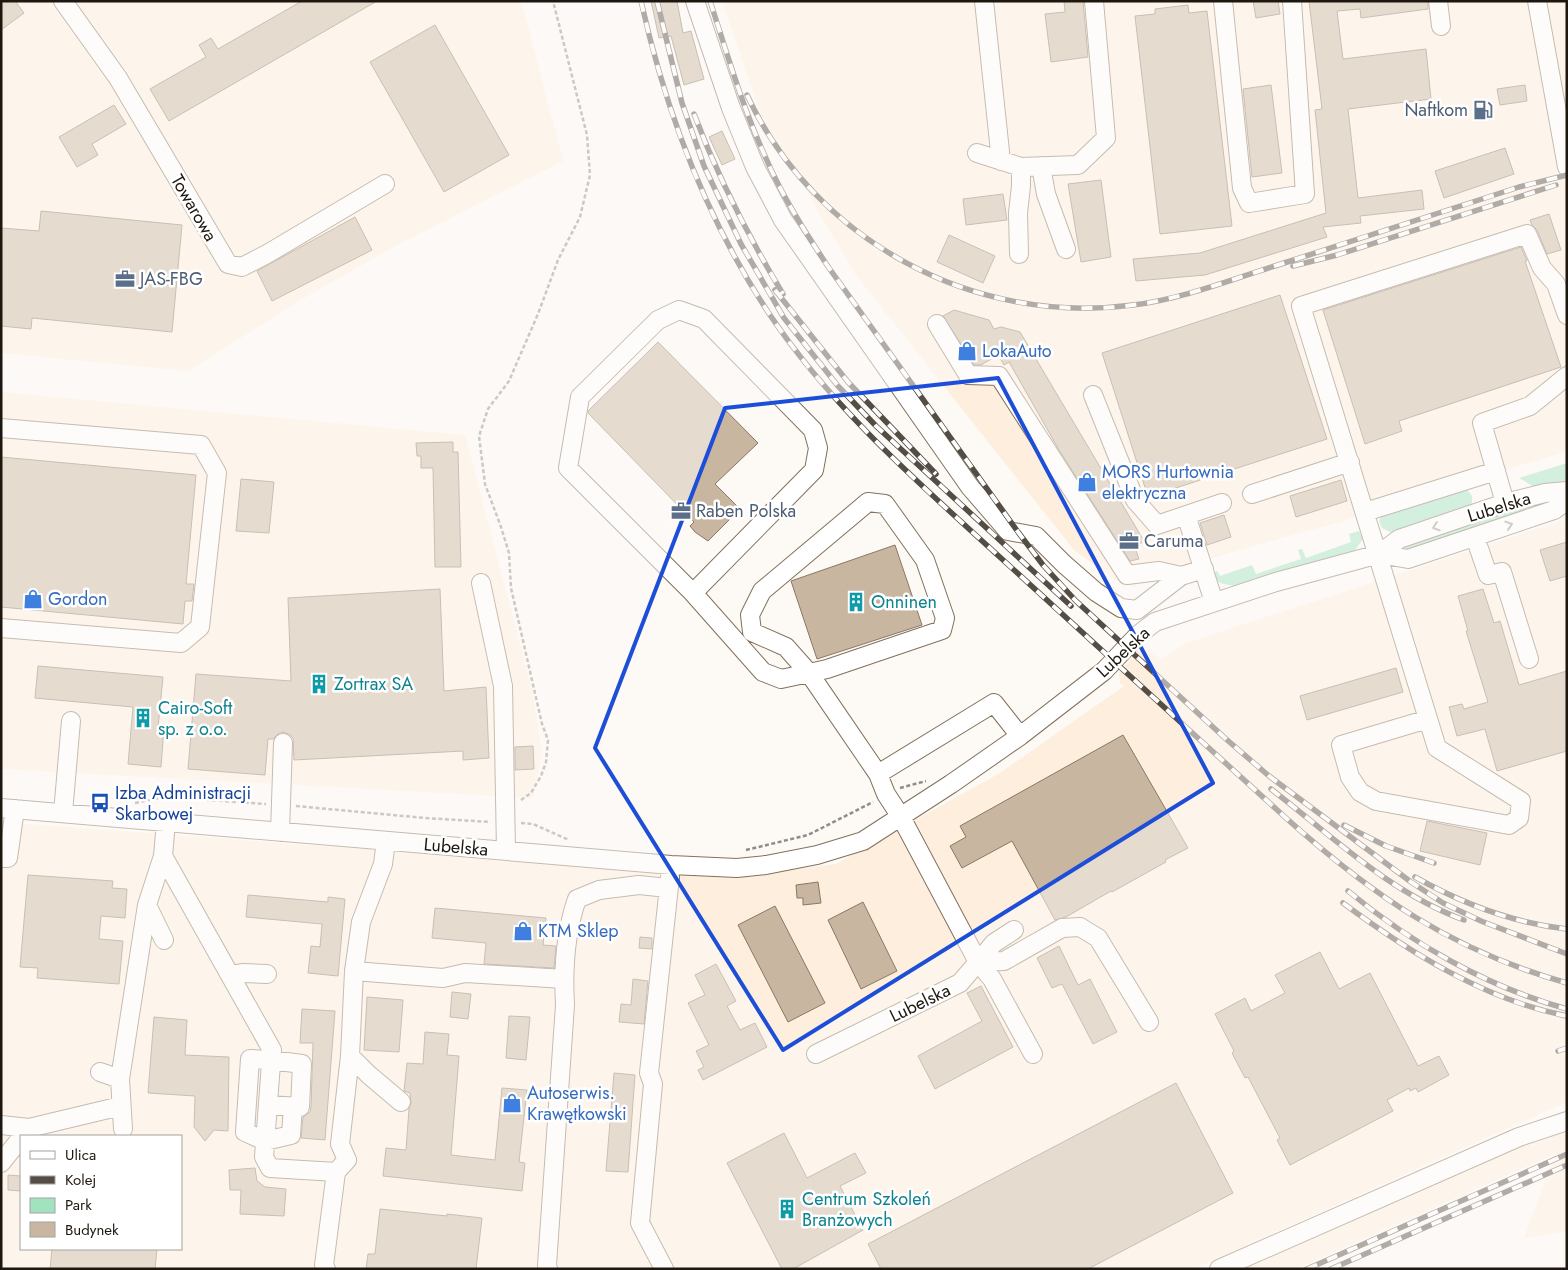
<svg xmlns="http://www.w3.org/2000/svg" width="1568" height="1270" font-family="Jost,sans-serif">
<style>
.built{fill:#fdeedd;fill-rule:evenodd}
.green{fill:#a1e2bf}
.building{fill:#c9b6a1;stroke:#897864}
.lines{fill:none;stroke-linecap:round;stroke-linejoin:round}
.minor-casing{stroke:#82715d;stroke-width:20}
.path{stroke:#918c86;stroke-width:2.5;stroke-dasharray:4 2.5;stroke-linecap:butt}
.minor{stroke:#fff;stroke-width:18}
.rail-casing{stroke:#534d46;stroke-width:5.5}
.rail{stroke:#fff;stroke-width:4;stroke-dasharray:11;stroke-linecap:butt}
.oneway{stroke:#999793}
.marked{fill:none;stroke:#1d4ed8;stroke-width:4;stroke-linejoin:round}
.labels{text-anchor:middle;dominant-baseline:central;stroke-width:5;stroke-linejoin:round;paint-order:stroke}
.service-label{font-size:18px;fill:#4e5e75;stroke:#fff;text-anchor:start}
.street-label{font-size:18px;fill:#1d170f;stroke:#fff}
.shop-label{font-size:18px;fill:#366cbe;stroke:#fff;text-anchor:start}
.culture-label{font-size:18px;fill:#0d838f;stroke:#fff;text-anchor:start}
.transit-label{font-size:18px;fill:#164399;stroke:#fff;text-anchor:start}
</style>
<rect width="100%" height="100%" fill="#fdf9f5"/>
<path class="built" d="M1 1H520L529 29 563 161 397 245 306 297 188 371 1 353Z
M722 1H1567V451L1343 521 1166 571 1146 579 1134 587 1117 581 1074 550 855 274 760 112Z
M1 392 465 435 532 689 542 753 533 798 1 769Z
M1567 519V1102L1193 1269H1V822L736 877 836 864 1000 773 1124 686 1120 683 1119 672 1138 651 1151 650 1161 660 1186 643ZM21 1136H181V1249H21Z
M1567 1124V1232L1524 1238 1555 1154 1296 1269H1227Z"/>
<path class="green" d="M1567 463V480L1538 489 1519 478Z
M1466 488 1472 496V506L1394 534 1382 528 1379 521 1383 513Z
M1549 496 1559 504 1408 553 1394 551 1402 544Z
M1359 531 1363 539 1355 550 1235 586C1225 584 1215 584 1212 573L1217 571 1220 576 1252 565 1256 574 1301 559 1298 550 1302 549 1306 558 1351 542 1349 534Z"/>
<path class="building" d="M1 1H15L24 13 1 30Z
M302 1H377L169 121 150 89 206 57 199 45 211 38 218 49Z
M651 1H677L683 33 691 31 704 79 684 85 671 36 659 38Z
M1064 1H1083L1088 57 1051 62 1045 14 1065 12Z
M1253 1H1278L1280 14 1256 18Z
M1309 1H1428V9L1361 18 1360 9 1337 11 1343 59 1426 49 1431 99 1348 109 1358 198 1422 190 1424 209 1360 216 1361 223 1323 227 1327 237 1205 275 1136 281 1133 259 1200 253 1326 213 1315 110 1322 109Z
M1188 5 1189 13 1207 11 1232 226 1160 234 1135 16 1155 14V9Z
M435 25 509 155 444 192 370 62Z
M1271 85 1282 173 1252 177 1243 89Z
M1525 85 1527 101 1500 105 1497 89Z
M114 105 126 124 92 144 98 155 77 167 59 137Z
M722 131 735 159 722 165 709 137Z
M1505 148 1514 174 1444 198 1435 171Z
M1101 180 1111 257 1081 262 1068 184Z
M1003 194 1007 220 966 225 963 199Z
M41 211 182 225 172 332 32 318 31 329 1 326V228L39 231Z
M1549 214 1561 250 1547 254 1537 230 1532 225 1530 220Z
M355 217 372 250 272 301 257 271Z
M949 235 995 256 983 283 937 262Z
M1521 247 1527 261H1525L1561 367 1399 421 1402 431 1365 444 1323 310Z
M1280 295 1327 439 1148 497 1102 353Z
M954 310 989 320 994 329 1001 327 1020 332 1144 541 1135 548 1139 559 1130 561 1059 450 1009 362 1004 365 998 355 981 365H974L943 316Z
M658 342 758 443 715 484 740 509 708 541 695 532 690 526 694 522 588 413V411Z
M453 442V452H458L461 567H435L433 468H421V456H417L416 443Z
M1 457 196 475 186 584H194L192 601H185L183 624 1 607Z
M241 479 274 482 269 533 236 531Z
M1341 480 1347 501 1296 517 1290 496Z
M1224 515 1231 537 1207 545 1200 523Z
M1567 542V576L1550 581 1540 550Z
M895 545 922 625 817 659 791 581Z
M440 589 444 691 486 687 489 758 463 760V751L294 760 293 738 289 734 283 732 278 734 273 739H268L265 775 188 769 196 674 291 681 288 598Z
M1483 589 1494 623 1500 621 1519 685 1567 671V751L1497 771 1485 729 1457 736 1449 707 1462 704 1464 709 1488 702 1466 631H1468L1458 596Z
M38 666 163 677 158 728H164L161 767 128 764 133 707 35 698Z
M1396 668 1403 692 1307 720 1300 696Z
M1123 735 1188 848 1165 860 1166 862 1112 892 1111 891 1066 917 1055 920 1012 841 962 868 950 846 966 837 960 826Z
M533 746 534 769 515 770V747Z
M1427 821 1487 833 1480 865 1420 851Z
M28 875 113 881 112 888 127 889 125 918 101 916 99 939 123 941 119 984 37 978 38 968 20 967Z
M818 882 821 903 803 905V898H797L796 885Z
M248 895 328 902V897L345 899 338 976 308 973 311 946 320 947 322 924 246 917Z
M863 902 897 971 861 989 828 920Z
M775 906 825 1003 788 1022 738 925Z
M435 908 546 918 543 945 556 946 554 968 484 964 486 943 432 938Z
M640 937 652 938V949L639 948Z
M1059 946 1078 985 1090 979 1117 1032 1093 1044 1062 984 1052 988 1037 958Z
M1320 952 1339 989 1370 973 1418 1066 1439 1056 1449 1075 1418 1092 1416 1088 1410 1091 1409 1088 1387 1100 1393 1111 1290 1165 1277 1140 1280 1138 1248 1077 1245 1078 1232 1053 1234 1051 1215 1014 1245 998 1251 1011 1285 993 1275 975Z
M716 964 736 1001 727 1006 740 1030 755 1023 767 1047 703 1080 698 1070 704 1067 696 1051 709 1045 688 1003 705 995 695 975Z
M633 979 648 981 644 1024 619 1022 621 1004 631 1005Z
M981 986 1013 1047 935 1089 918 1056 982 1021 967 993Z
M452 992 471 994 468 1019 450 1017Z
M367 997 403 1000 399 1052 364 1050Z
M302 1009 335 1011 325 1140 301 1138 303 1117 310 1112 311 1107 313 1043H300Z
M509 1016 530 1017 526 1060 506 1058Z
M154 1017 187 1020 185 1055 229 1057 228 1131 214 1130 205 1141 194 1127 195 1096 148 1093Z
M425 1032 449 1034 447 1055 459 1056 451 1155 495 1160 502 1088 527 1090 519 1162 525 1163 522 1191 383 1176 386 1148 406 1150 409 1109 411 1103 410 1093 404 1091 407 1063 423 1064Z
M614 1073 635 1075 628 1172 606 1171Z
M1176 1083 1233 1193 1088 1269H881L868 1244Z
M784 1133 807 1178 855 1153 866 1173 840 1186 863 1230 793 1269H782L727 1163Z
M255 1168 257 1181 265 1187 286 1189 284 1216 240 1214 241 1190H230L229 1170Z
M8 1175 21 1176V1191L8 1190Z
M380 1209 447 1216V1214L482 1218 476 1269H366L368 1254H375Z
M52 1249H157L155 1269H50Z"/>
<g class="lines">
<defs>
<path id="minor" d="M63 1 118 78 228 264 242 267 267 254 385 184
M695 1 731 108 755 167 783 220 970 487 1008 531 1036 536 1064 564 1096 592 1121 608 1137 610 1181 576 1204 569
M984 1 1001 161
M1223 1 1242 188 1249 203 1305 194 1292 1
M1438 1 1441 26
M1537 1 1567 167
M977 153 1021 167 1078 165 1106 138 1094 1
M1041 166 1046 194 1066 249
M1019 254 1018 213 1021 186V167
M937 324 968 375 999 376 1127 575 1159 571 1181 576
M1093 395 1135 500 1157 525 1222 503
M1 428 201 445 217 473 200 627 181 643 1 628
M1252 494 1350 462
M868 502 885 504 925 560 945 618 942 630 827 669 809 673 786 647 752 632 750 615 762 591Z
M1505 503 1482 423 1530 406 1567 376
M1365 512 1496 471
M1186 515 1214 602
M1475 537 1488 575 1502 572 1529 659
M1379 554 1408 559 1554 510 1567 501
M481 583 503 686 506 851
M693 593 568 468 580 397 658 320 679 310 704 319 813 430 818 448 814 470 693 593 763 672 781 679 809 673 878 774 886 794 901 817 978 962 960 983 816 1054
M1428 719 1341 745 1350 777 1360 792 1376 801 1509 825 1519 818 1521 801 1437 748 1301 306 1527 234 1542 268 1556 284 1567 315
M878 774 994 703 1020 736
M1 808 671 865 737 868 766 865 817 855 863 841 951 784 1020 736 1104 671 1138 635 1155 622 1276 582 1379 554 1399 539 1505 503 1545 493 1567 491
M63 813 71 721
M280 832 283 743
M163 856 272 1050 264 1157 270 1168 336 1172 324 1265 326 1269
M1 858H8L15 809
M147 905 164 940
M1014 930 994 943 978 962 1004 961 1062 928 1080 927 1098 938 1149 1022
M978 962 992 979 1033 1054
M354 971 443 978 465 973 564 979
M230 975 244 973 267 974
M350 1056 369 1075 401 1102
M100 1072 120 1079
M268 1105 300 1107 302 1064 271 1060 250 1059 245 1132 265 1141 291 1135 293 1106
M1 1125 29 1128 121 1106
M123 1129 120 1079 147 905 163 856 166 822
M1 1163 21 1138
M336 1172 347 1160 340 1144 350 1056 354 971 361 922 383 864 386 841
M548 1269 547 1265 565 1005C563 970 565 933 577 899L599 890 639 885 668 888
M664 1269 640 1223 653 1084 649 1073 670 877
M1219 1269 1519 1137 1567 1121"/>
</defs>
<use href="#minor" class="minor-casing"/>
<path class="path" d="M900 788 926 781
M521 800 531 793 541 776 546 762 548 740 542 724 511 588 509 553 501 527 485 484 479 436 488 409 509 381 538 314 558 260 580 217 590 175 587 135 553 1
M135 803 164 797 266 804
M296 806 425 818 490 822
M521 823 533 824 569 840
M746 850 808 835 873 802"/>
<use href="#minor" class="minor"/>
<defs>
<path id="rail" d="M641 1C666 113 706 219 770 315 833 409 919 483 1002 559 1096 645 1191 732 1286 818 1373 896 1453 951 1567 983
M657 1 682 103 704 166 741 244 784 318 838 386 876 426 1071 606
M710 1C727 53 742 106 765 156 782 196 805 232 829 268L1018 532 1043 565 1076 601 1226 739 1269 776 1411 882 1443 903 1481 921 1567 954
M747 95C815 241 974 326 1133 305 1183 299 1232 279 1281 264 1360 238 1440 213 1519 187L1567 175
M694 114C718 177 748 236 783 294
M1293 266 1337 255 1556 185
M775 290 848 382 936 474
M1271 789C1332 836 1390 893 1464 920
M1344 825 1386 846 1434 863
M1415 877C1463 904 1513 923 1567 929
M1348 891C1411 943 1487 987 1567 1009
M1343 903C1409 952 1485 1000 1567 1016
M1558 1051 1567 1048
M1307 1269 1567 1154
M1331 1269 1567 1165"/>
</defs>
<use href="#rail" class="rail-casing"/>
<use href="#rail" class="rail"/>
</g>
<defs><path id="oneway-chevron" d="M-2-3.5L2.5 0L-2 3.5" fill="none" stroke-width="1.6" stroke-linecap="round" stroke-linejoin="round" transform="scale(1.25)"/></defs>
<g class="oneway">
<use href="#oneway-chevron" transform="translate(1509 525) rotate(-18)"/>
<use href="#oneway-chevron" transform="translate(1436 527) rotate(161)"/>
</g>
<path d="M0 0H1568V1270H0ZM998 378 1213 783 783 1050 595 748 725 408Z" fill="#fdf9f5" fill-opacity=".55" fill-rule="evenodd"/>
<path class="marked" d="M998 378 1213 783 783 1050 595 748 725 408Z"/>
<defs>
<symbol id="fuel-bare" viewBox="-9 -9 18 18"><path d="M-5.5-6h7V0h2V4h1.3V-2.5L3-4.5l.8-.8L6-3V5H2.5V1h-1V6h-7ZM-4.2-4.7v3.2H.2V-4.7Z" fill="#5c6f8a" stroke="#fff" stroke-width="2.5" paint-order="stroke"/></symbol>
<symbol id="office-bare" viewBox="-9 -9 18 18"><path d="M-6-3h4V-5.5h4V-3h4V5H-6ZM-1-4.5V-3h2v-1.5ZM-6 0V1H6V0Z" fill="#5c6f8a" stroke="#fff" stroke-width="2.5" paint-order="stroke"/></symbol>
<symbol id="shop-bare" viewBox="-9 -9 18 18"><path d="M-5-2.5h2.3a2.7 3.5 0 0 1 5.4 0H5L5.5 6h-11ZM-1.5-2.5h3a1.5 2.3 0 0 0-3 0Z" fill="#3f7fe0" stroke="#fff" stroke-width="2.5" paint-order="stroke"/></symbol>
<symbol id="building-bare" viewBox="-9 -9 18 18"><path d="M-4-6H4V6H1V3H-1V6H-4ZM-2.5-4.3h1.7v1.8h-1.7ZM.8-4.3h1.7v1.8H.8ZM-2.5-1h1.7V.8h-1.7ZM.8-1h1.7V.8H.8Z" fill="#0f9aa8" stroke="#fff" stroke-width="2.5" paint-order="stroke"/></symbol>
<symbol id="bus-bare" viewBox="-9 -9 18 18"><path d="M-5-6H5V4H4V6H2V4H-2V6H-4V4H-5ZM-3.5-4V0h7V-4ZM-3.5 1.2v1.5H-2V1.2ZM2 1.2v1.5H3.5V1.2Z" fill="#1a4fb4" stroke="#fff" stroke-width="2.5" paint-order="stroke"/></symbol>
</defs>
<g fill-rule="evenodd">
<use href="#fuel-bare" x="1469" y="96" width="28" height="28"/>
<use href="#office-bare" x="111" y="265" width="28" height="28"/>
<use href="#shop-bare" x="953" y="337" width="28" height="28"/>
<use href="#shop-bare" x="1073" y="468" width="28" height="28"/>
<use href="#office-bare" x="667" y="497" width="28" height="28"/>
<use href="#office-bare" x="1115" y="527" width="28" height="28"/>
<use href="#shop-bare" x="19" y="585" width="28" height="28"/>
<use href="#building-bare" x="842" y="588" width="28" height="28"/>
<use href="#building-bare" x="305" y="670" width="28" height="28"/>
<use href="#building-bare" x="129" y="704" width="28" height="28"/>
<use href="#bus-bare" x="86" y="789" width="28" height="28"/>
<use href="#shop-bare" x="509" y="917" width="28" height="28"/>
<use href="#shop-bare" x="498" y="1089" width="28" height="28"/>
<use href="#building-bare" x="773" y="1195" width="28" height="28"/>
</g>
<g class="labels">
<g class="service-label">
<text x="1468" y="110" text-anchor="end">Naftkom</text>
<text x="140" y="279">JAS-FBG</text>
<text x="696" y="511">Raben Polska</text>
<text x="1144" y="541">Caruma</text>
</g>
<g class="street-label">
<text transform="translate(194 208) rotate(60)">Towarowa</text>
<text transform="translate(1499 507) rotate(-17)">Lubelska</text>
<text transform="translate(1123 652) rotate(-43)">Lubelska</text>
<text transform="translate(456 847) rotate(5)">Lubelska</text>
<text transform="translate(920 1003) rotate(-26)">Lubelska</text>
</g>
<g class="shop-label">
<text x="982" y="351">LokaAuto</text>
<text x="1102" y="472">MORS Hurtownia<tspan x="1102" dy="21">elektryczna</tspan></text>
<text x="48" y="599">Gordon</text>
<text x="538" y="931">KTM Sklep</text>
<text x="527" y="1093">Autoserwis.<tspan x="527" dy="21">Krawętkowski</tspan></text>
</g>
<g class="culture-label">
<text x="871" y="602">Onninen</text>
<text x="334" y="684">Zortrax SA</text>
<text x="158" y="708">Cairo-Soft<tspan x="158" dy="21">sp. z o.o.</tspan></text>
<text x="802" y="1199">Centrum Szkoleń<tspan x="802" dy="21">Branżowych</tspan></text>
</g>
<g class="transit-label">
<text x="115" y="793">Izba Administracji<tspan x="115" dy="21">Skarbowej</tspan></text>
</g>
</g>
<rect width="1568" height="1270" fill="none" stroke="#1d170f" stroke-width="5"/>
<rect x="20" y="1135" width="162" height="115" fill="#ffffff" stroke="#a5a29f"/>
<rect x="30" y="1151" width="25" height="8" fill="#ffffff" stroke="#a5a29f"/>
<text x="65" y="1160" font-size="15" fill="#1d170f">Ulica</text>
<rect x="30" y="1176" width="25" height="8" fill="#534d46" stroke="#a5a29f"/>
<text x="65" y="1185" font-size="15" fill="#1d170f">Kolej</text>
<rect x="30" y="1198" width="25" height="15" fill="#a1e2bf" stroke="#a5a29f"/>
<text x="65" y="1210" font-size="15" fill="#1d170f">Park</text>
<rect x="30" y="1222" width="25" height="15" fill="#c9b6a1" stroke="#a5a29f"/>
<text x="65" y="1235" font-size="15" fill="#1d170f">Budynek</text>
</svg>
